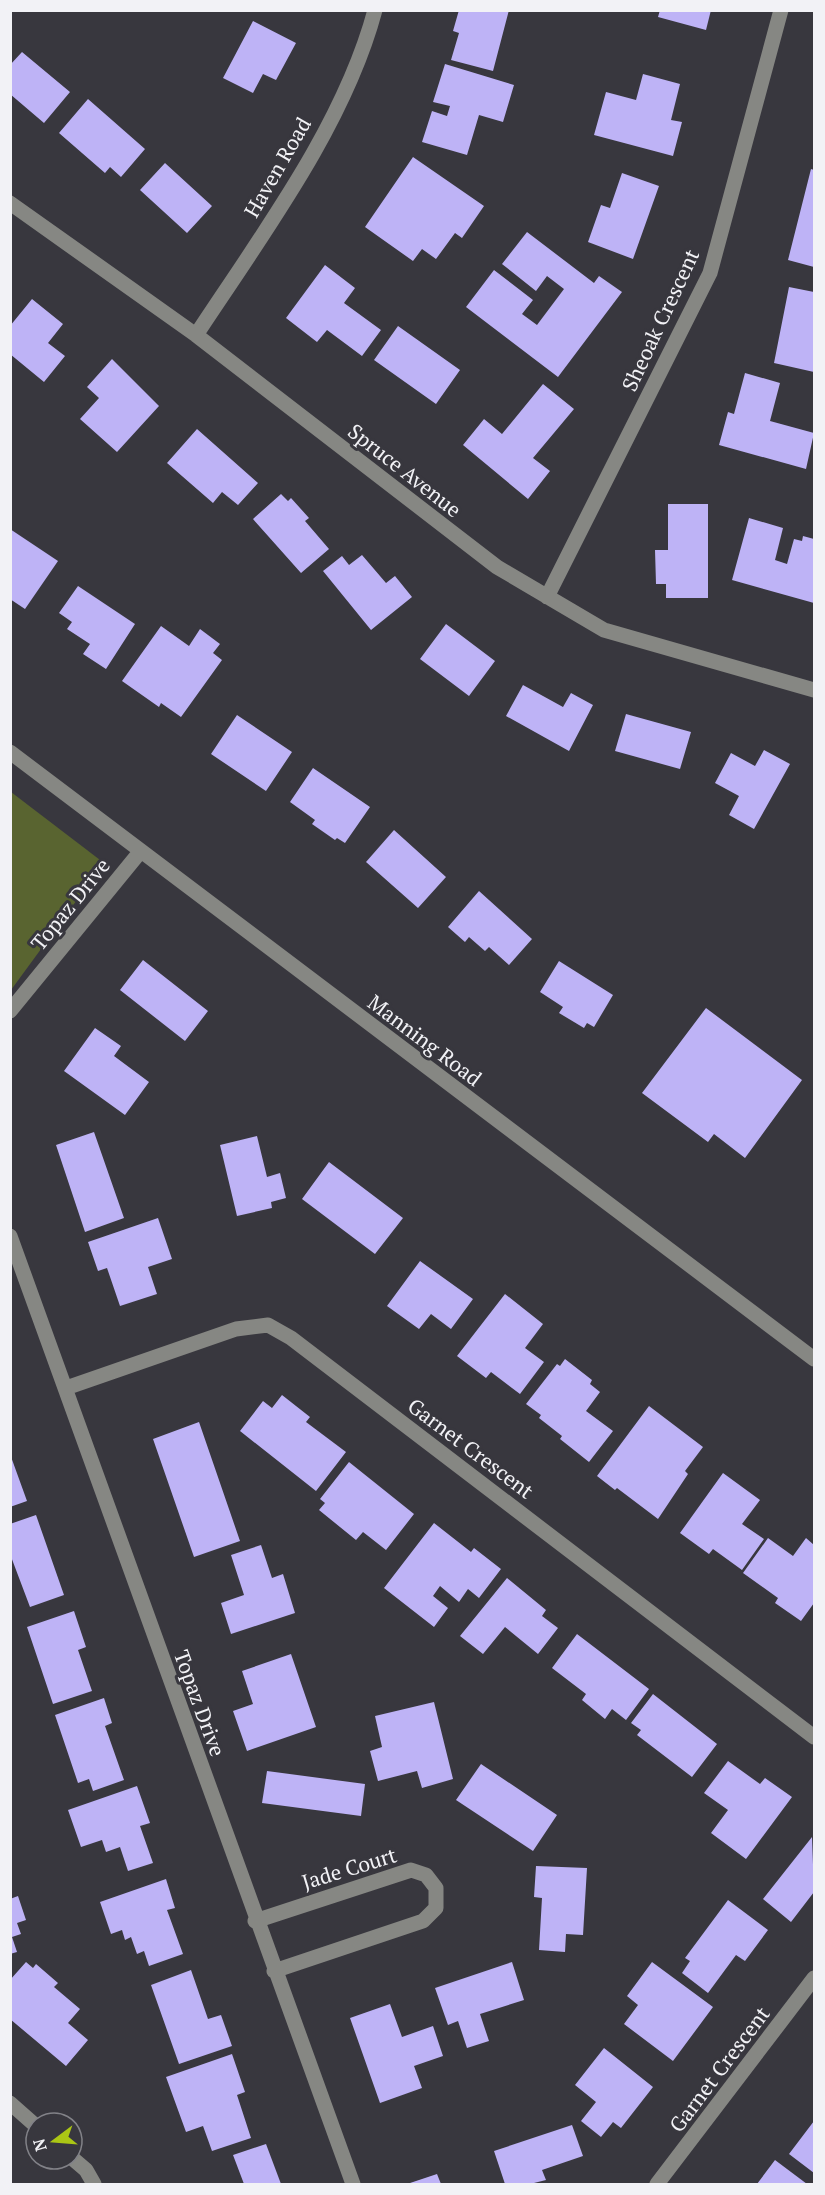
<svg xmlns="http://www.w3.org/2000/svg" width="825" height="2195" font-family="'PT Serif',serif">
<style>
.green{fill:#596430}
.building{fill:#beb3f6}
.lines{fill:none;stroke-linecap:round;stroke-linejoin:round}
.minor{stroke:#868783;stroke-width:15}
.labels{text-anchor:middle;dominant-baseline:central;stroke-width:6;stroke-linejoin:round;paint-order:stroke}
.street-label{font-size:21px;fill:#f2f2f6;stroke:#38373e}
</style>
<rect width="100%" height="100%" fill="#38373e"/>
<path class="green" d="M11 792 104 863 11 990Z"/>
<path class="building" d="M459 10H509L493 71 451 60 459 33 453 31Z
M660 10H711L706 30 658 17Z
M253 21 296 43 276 80 263 74 253 93 223 78Z
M22 52 70 92 44 123 10 94V65Z
M445 64 514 85 503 122 479 115 467 155 422 142 432 111 447 116 450 106 433 102Z
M643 74 680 84 671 120 682 122 673 156 594 135 606 92 636 100Z
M88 99 145 149 121 177 110 167 105 173 59 133Z
M413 157 484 206 462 238 455 233 436 259 422 249 413 261 365 227Z
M165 163 212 206 187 233 140 190Z
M811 169 814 170V267L788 260Z
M622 173 659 186 633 259 588 242 601 205 610 208Z
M527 232 594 283 599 276 622 292 558 377 466 307 494 270 533 300 522 314 537 325 564 289 547 276 536 291 502 264Z
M325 265 355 288 344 303 381 330 362 356 327 330 317 342 286 318Z
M789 287 814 292V372L774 363Z
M32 299 63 324 48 343 65 356 44 382 10 354V326Z
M398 326 460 370 436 404 374 360Z
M112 359 159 406 117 452 80 419 99 398 87 387Z
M745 373 780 383 770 421 814 433 806 469 719 445 728 412 734 414Z
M543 384 574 409 533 458 550 471 528 499 463 445 484 419 502 434Z
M197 429 258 483 238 505 222 492 213 503 167 463Z
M281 494 288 501 291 498 309 518 305 521 329 549 301 573 253 519Z
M668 504H708V598H666V584H656L655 550H668Z
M749 518 783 528 775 560 787 564 794 539 802 541 803 536 814 539V603L732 580Z
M10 529 58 561 25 609 10 599Z
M362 555 386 583 395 576 412 597 371 630 323 571 342 556 349 565Z
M78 586 135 624 106 669 83 654 90 644 67 629 72 622 59 613Z
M446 624 495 661 469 696 420 659Z
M161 626 189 646 200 629 220 644 213 653 222 660 181 717 161 703 159 707 122 681Z
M523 685 563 707 571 693 593 705 569 751 506 716Z
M626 714 691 732 680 769 615 751Z
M237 715 292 752 266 791 211 754Z
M764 750 790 764 754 829 729 815 739 796 715 783 731 753 755 766Z
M313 768 370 807 345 843 337 838 335 840 312 824 315 820 290 802Z
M394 830 446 877 418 908 366 862Z
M479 891 532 939 509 965 489 947 485 951 469 937 465 942 448 927Z
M143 960 208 1011 185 1041 120 990Z
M559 961 613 995 594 1027 587 1023 584 1028 559 1013 563 1007 540 992Z
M706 1008 802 1080 745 1158 714 1134 708 1142 642 1093Z
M95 1028 121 1046 114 1056 149 1082 125 1115 64 1071Z
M94 1132 124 1218 85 1232 56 1145Z
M257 1136 267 1177 280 1173 286 1198 271 1202 272 1208 237 1216 220 1145Z
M329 1162 403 1218 375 1254 302 1199Z
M158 1218 172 1259 148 1267 157 1294 120 1306 107 1268 98 1271 88 1242Z
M420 1261 473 1299 451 1329 431 1314 419 1329 387 1306Z
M505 1294 543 1324 525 1348 544 1362 520 1394 491 1372 486 1378 457 1356Z
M565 1359 592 1380 590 1384 600 1392 586 1411 613 1431 589 1462 560 1439 562 1436 539 1418 541 1415 526 1404 557 1364 560 1366Z
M282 1395 310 1417 306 1422 346 1452 316 1491 240 1431 263 1401 272 1408Z
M649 1406 703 1447 685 1471 688 1474 658 1519 617 1488 615 1490 597 1476Z
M199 1422 240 1541 194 1557 153 1439Z
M10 1454 27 1501 10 1507Z
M349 1462 414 1514 386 1550 363 1532 356 1540 319 1510 325 1503 320 1499Z
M723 1473 760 1500 742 1524 764 1539 742 1570 713 1549 709 1554 680 1533Z
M36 1515 64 1595 30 1607 10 1554V1524Z
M434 1523 471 1552 474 1548 501 1569 479 1598 468 1589 459 1602 440 1586 433 1596 448 1608 434 1627 384 1588Z
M768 1538 793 1556 806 1538 814 1545V1603L801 1621 775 1603 778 1598 743 1573Z
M261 1545 272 1578 283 1574 295 1613 231 1634 221 1603 244 1595 231 1555Z
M507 1578 546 1610 542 1616 558 1628 538 1654 505 1627 483 1654 460 1636Z
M74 1611 86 1647 78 1650 92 1691 53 1704 27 1627Z
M577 1634 649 1689 626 1720 612 1709 605 1719 582 1700 586 1694 552 1668Z
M291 1654 316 1727 247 1751 233 1711 253 1704 242 1671Z
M653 1694 717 1744 692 1777 637 1735 641 1730 631 1723Z
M104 1698 112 1723 105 1726 124 1780 93 1791 89 1779 78 1783 55 1715Z
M434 1702 453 1779 422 1788 417 1771 378 1781 370 1751 382 1747 375 1716Z
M728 1761 760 1784 765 1778 792 1797 746 1859 711 1833 728 1810 704 1793Z
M481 1764 557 1815 533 1851 456 1800Z
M267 1771 365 1784 361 1816 262 1803Z
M137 1786 150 1823 140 1826 153 1863 128 1871 120 1847 106 1852 102 1840 81 1847 68 1810Z
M812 1837 814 1892 791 1922 763 1899Z
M536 1866 587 1868 583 1935 566 1934 565 1952 539 1950 542 1898 534 1897Z
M166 1879 175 1908 167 1910 183 1954 149 1966 144 1951 137 1954 131 1937 125 1940 122 1930 111 1934 100 1902Z
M18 1896 26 1920 17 1923 21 1934 12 1937 17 1952 10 1954V1899Z
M728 1900 768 1930 745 1961 736 1955 708 1993 682 1973 690 1961 685 1958Z
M26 1962 33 1968 36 1964 58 1983 54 1987 80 2009 68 2023 88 2040 66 2066 10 2019V1980Z
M512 1962 524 2000 480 2014 489 2041 467 2048 458 2021 448 2025 435 1988Z
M652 1962 713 2007 673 2061 624 2024 638 2005 627 1996Z
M191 1970 208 2019 221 2015 232 2046 179 2064 151 1985Z
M390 2004 402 2037 433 2026 443 2056 414 2066 422 2088 380 2103 350 2018Z
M604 2048 653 2087 621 2128 613 2122 601 2137 581 2121 596 2102 575 2085Z
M232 2054 245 2092 237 2095 251 2138 212 2151 203 2126 186 2132 166 2077Z
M814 2121V2173L789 2154Z
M572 2125 583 2156 542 2170 546 2180 530 2184H505L494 2151Z
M266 2144 281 2184H244L233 2155Z
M775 2160 807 2184H757Z
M437 2174 441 2184H407Z"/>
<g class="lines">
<path class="minor" d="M10 203 196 335 497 567 604 630 814 690
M196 335C261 236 344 126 375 10
M547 597 710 273 781 10
M10 752 814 1359
M10 1011 140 852
M10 1236 353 2184
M66 1388 236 1329 268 1325 291 1338 814 1737
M255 1921 411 1870 426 1875 436 1888V1908L423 1921 274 1971
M10 2103 36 2126
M72 2158 86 2170 94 2184
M657 2184 814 1978"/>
</g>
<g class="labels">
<g class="street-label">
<text transform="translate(277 167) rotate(-60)">Haven Road</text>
<text transform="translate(660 320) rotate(-65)">Sheoak Crescent</text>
<text transform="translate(405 470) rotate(38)">Spruce Avenue</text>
<text transform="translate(70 904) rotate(-51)">Topaz Drive</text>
<text transform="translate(425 1040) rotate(37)">Manning Road</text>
<text transform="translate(471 1448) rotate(37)">Garnet Crescent</text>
<text transform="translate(200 1703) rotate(70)">Topaz Drive</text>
<text transform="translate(349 1868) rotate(-17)">Jade Court</text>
<text transform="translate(719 2069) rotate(-53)">Garnet Crescent</text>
</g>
</g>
<rect width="825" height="2195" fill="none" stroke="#f2f2f6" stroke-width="24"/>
<g transform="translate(54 2141) rotate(254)"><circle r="28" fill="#38373e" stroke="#828288" stroke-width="1.5"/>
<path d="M0-4.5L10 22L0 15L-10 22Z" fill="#abc615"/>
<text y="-9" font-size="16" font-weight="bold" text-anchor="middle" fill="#f2f2f6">N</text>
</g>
</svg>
